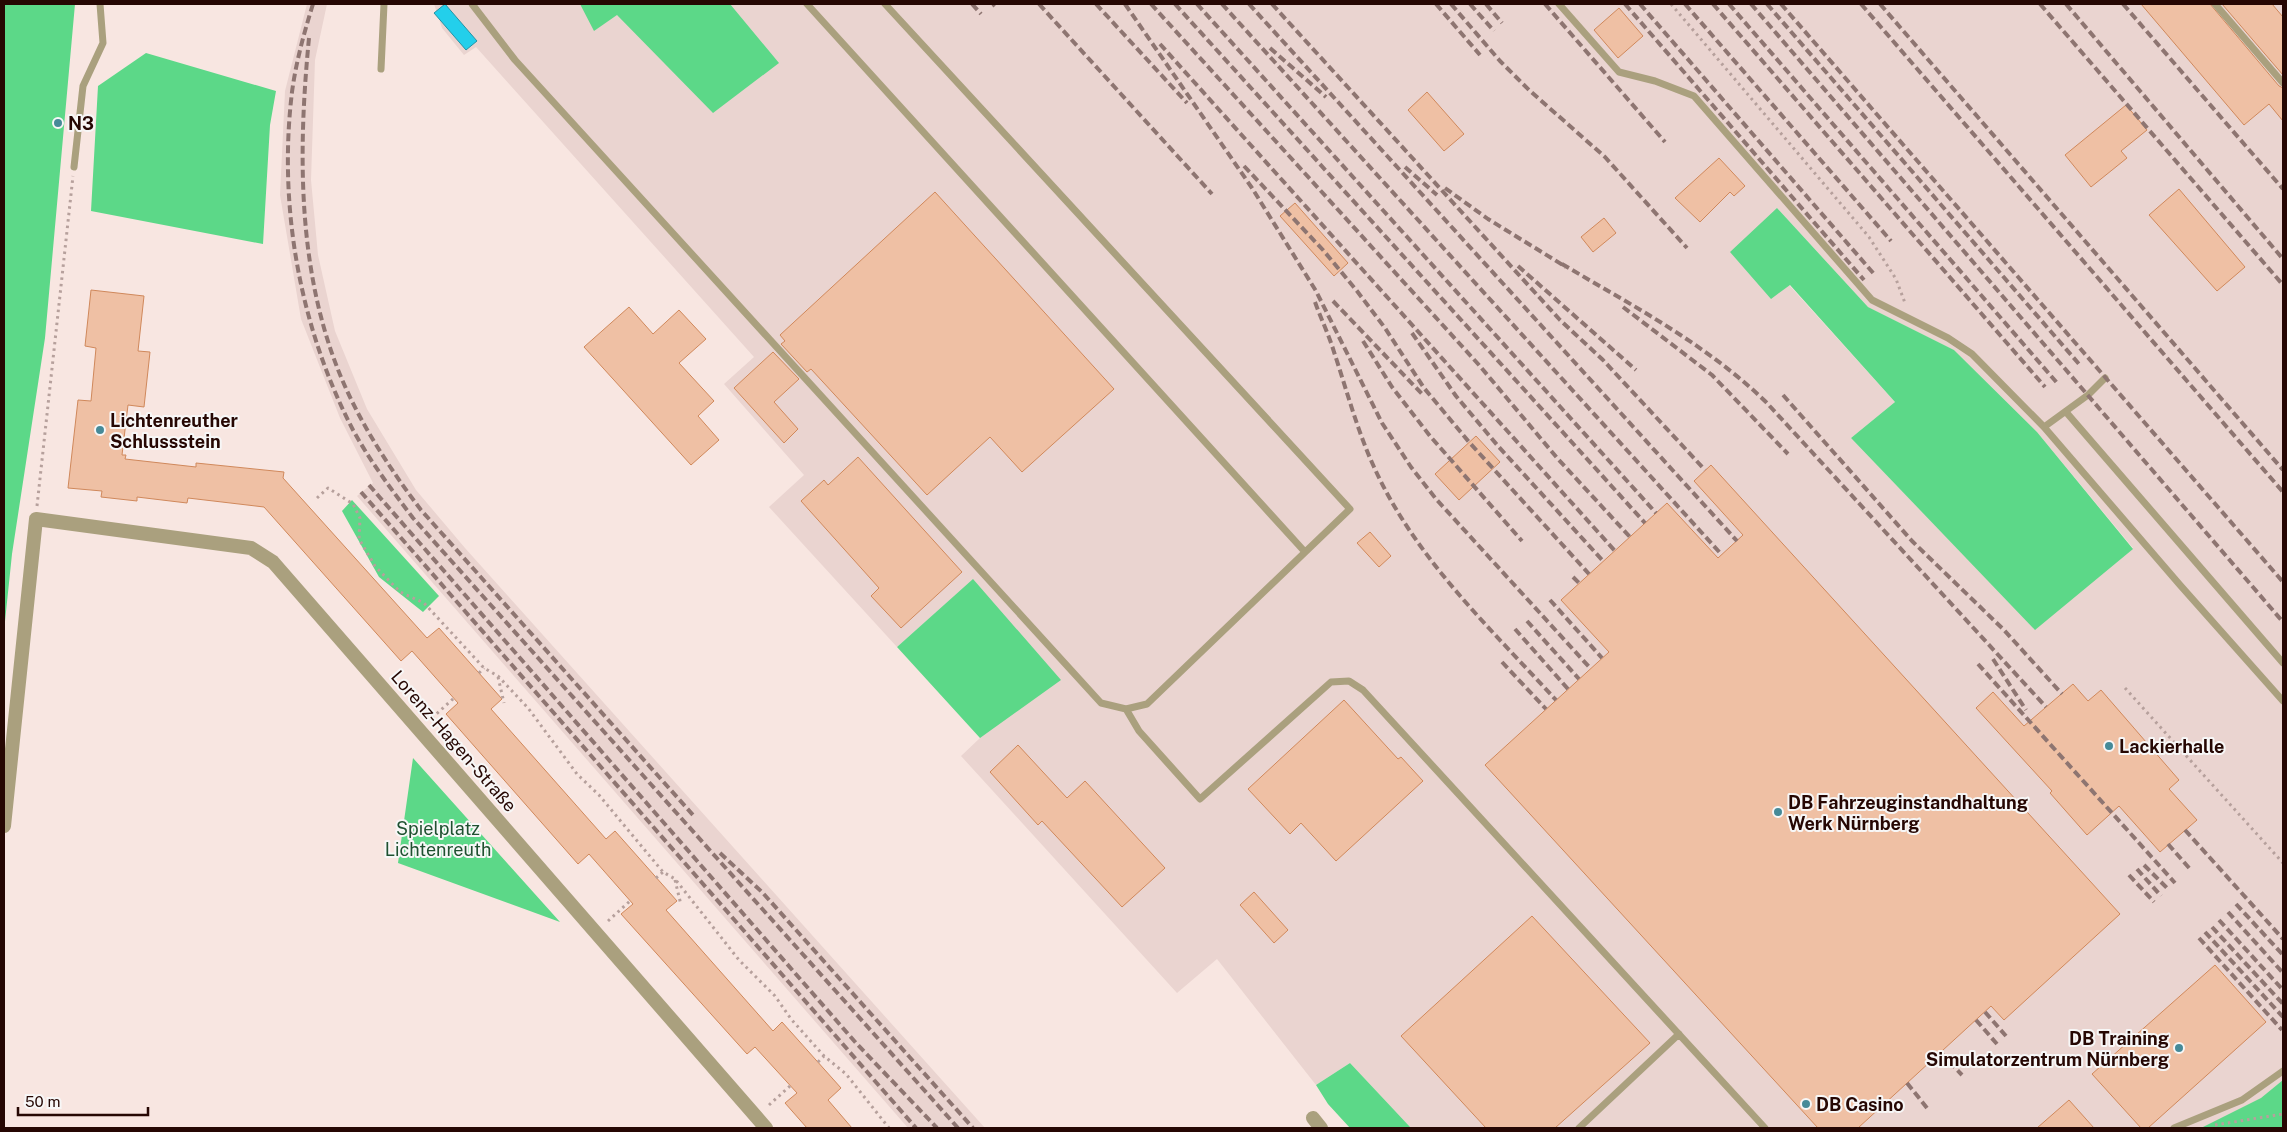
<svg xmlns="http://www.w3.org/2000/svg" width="2287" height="1132" font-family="'Public Sans',sans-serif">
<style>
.built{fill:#ead4d0;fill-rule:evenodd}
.green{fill:#5cd888}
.water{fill:#23cfeb;stroke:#2493a5}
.building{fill:#efc0a4;stroke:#d0885b}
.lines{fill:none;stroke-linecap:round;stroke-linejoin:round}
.path{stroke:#b6a09c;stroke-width:3;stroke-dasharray:2.5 4;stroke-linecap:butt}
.lane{stroke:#aaa07e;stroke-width:7}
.street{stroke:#aaa07e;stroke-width:14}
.rail{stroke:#8e7571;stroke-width:4;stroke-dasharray:8 4;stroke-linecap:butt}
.poi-dot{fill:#468a98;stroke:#f7f7f7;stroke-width:2}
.labels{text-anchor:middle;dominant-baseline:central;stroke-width:4;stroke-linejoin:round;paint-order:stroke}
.poi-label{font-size:18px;font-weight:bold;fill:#260703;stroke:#f7f7f7;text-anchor:start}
.street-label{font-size:18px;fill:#260703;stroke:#f7f7f7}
.park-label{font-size:18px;fill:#1f5130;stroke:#f7f7f7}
</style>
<rect width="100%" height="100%" fill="#f8e6e1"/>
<path class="built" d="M307 4H327L315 60 311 180 318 255 335 331 367 409 416 490 465 548 985 1128H908L357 496 373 483 340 418 301 319 280 195 285 91Z
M434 4H2283V1128H1411L1350 1063 1316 1085 1217 959 1177 993 961 756 980 738 973 580 897 647 769 507 804 475 724 384 754 357 476 47 464 55 442 28ZM1777 208 1868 307 1954 350 2037 432 2133 548 2035 629 1851 438 1895 402 1789 285Z"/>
<path class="green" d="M4 4H75L45 338 12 554 4 631Z
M580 4H730L779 63 713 113 617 15 594 31Z
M146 53 276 91 270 125 263 244 91 211 98 86Z
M1777 208 1868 307 1954 350 2037 432 2133 549 2035 630 1851 438 1895 402 1790 285 1771 299 1730 252Z
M352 500 439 596 423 612 379 577 342 511Z
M973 579 1061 680 980 738 897 647Z
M413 758 560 922 398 863Z
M1350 1063 1411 1128H1350L1328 1104 1316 1085Z
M2283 1080V1128H2201L2261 1098Z"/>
<path class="water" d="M445 4 477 41 466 50 434 13Z"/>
<path class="building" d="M2141 4H2210L2279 86 2283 88V121L2269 104 2244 125Z
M2222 4H2272L2283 17V75Z
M1619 8 1643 36 1618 58 1594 30Z
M1427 92 1464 134 1444 151 1408 110Z
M2126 105 2147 130 2121 151 2127 158 2091 187 2065 155Z
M1719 158 1745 186 1734 196 1730 192 1700 222 1675 198Z
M2179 189 2245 267 2217 291 2149 215Z
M935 192 1114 389 1022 472 990 437 927 495 811 369 807 372 781 344 785 341 780 335Z
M1295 203 1348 263 1334 276 1280 216Z
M1604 218 1616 233 1593 252 1581 237Z
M91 290 144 296 138 351 150 352 144 407 128 405 122 455H126L125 459 196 467V463L284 472 283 478 427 638 439 628 502 699 491 709 606 839 615 831 677 901 666 910 773 1031 782 1022 841 1088 828 1100 852 1128H807L785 1103 797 1093 755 1047 747 1054 621 914 633 904 589 854 578 864 446 714 458 703 412 651 401 661 264 507 188 498 187 503 137 497V501L101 497 102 491 68 488 78 400 91 401 96 348 85 346Z
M629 307 653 334 679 310 706 339 679 363 714 401 698 416 719 440 691 465 584 347Z
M773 352 799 379 774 402 798 429 784 443 734 388Z
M1476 436 1500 462 1459 500 1435 474Z
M858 457 962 572 901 628 871 596 879 588 801 501 824 480 828 485Z
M1711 465 2120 914 2004 1020 1991 1006 1858 1128H1818L1485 765 1609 652 1561 600 1667 503 1718 558 1743 535 1694 481Z
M1370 532 1391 556 1379 567 1357 543Z
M2073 684 2088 701 2101 690 2179 780 2169 789 2197 820 2160 852 2119 806 2087 835 2050 793 2052 791 1976 708 1993 692 2024 726Z
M1344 700 1398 759 1401 757 1423 781 1336 861 1301 823 1290 834 1248 789Z
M1018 745 1067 798 1085 781 1165 868 1122 907 1042 821 1038 825 990 772Z
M1254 892 1288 930 1274 943 1240 905Z
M1532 916 1650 1043 1555 1128H1486L1401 1036Z
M2215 965 2266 1022 2148 1128H2141L2092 1074Z
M2069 1100 2094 1128H2037Z"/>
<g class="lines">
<path class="path" d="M1671 4 1869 237 1896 279 1905 303
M317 498 328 488 353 504 360 518 359 539 375 566 400 592 424 603 484 668 498 676 528 708 577 774 599 795 663 872 675 879 739 960 775 996 791 1019 824 1056 846 1074 889 1128
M37 506 73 176
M479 673 484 668
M498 677 504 703
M2125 688 2283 863
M432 718 454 698
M656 878 663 872
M675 880 681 905
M608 921 630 901
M818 1062 824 1056
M769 1105 790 1086
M2215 1125 2283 1114"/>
<path class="lane" d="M472 4 515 60 1101 703 1126 709 1147 704 1350 509 885 4
M807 4 1305 552
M1559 4 1619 72 1655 81 1694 96 1872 300 1948 338 1972 354 2044 427 2180 585 2283 701
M2215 4 2283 83
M381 69 384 4
M74 167 83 86 103 43 100 4
M2066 412 2283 663
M2044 427 2088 395 2105 378
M1126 709 1139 731 1200 799 1331 682 1349 681 1363 690 1765 1128
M1579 1128 1679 1034
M2174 1128 2242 1100 2283 1071"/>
<path class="street" d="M4 826 36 519 251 548 273 562 766 1128
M1313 1118 1321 1128"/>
<path class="rail" d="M313 4C304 33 296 62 292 92 278 207 300 328 353 430 370 461 391 489 413 518L958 1128
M972 4 981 14
M993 4 995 6
M1039 4 1212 194
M1096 4 1187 103
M1125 4 1252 188 1316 291 1382 423 1411 467 1436 499 1591 669
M1151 4 1479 365 1558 459 1630 537
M1175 4 1645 523
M1197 4 1656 513
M1222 4 1722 555
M1249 4 1737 541
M1272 4 1560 320 1603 360 1705 470
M1436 4 1480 55
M1451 4 1500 61 1529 90 1605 157 1687 248
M1470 4 1494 31
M1486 4 1502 23
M1545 4 1665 142
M1625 4 1864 280
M1640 4 1874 274
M1685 4 1891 241
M1713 4 2045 387
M1729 4 2058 384
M1751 4 2283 622
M1767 4 2079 364
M1781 4 2283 582
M1861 4 2283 492
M1880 4 2283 470
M2040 4 2283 285
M2066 4 2283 259
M2123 4 2283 189
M309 38C298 151 297 271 341 377 361 425 390 469 421 510L693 815
M1160 44 1615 551
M1270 48 1326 97
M1244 166 1323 250 1357 291 1385 328 1424 388 1469 442 1589 574
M1405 167 1437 195
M1445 188 1488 219 1566 267
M1562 264C1633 306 1706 344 1766 402L2046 707
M1518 266 1636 370
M1333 301 1423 395
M1315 302C1321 319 1329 335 1334 352 1347 391 1357 430 1374 467 1415 558 1490 628 1556 700
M1623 307 1712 375 1788 454
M1412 333 1456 396 1498 446 1603 561
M1363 341 1392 387 1430 436 1522 541
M1783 395 1912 541 2004 630 2062 694
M369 485 856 1043 937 1128
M361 492 916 1128
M1573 577 1579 583
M1550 600 1602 658
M1527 621 1579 679
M1515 629 1568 689
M1993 659 2026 710
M1502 662 1546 709
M1978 664 2175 883
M2185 830 2283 939
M2168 844 2190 869
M720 853 762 892 973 1128
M2144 865 2168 889
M2137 869 2161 896
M2129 875 2154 902
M2236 904 2283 955
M2228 912 2283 973
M2219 920 2283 990
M2212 927 2283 1004
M2205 932 2283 1017
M2199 938 2282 1030
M1985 1012 2006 1036
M1976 1020 1997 1044
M1941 1053 1962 1075
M1907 1083 1927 1108"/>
</g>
<g class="poi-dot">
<circle cx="58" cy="123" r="5"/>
<circle cx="100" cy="430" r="5"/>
<circle cx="2109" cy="746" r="5"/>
<circle cx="1778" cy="812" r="5"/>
<circle cx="2179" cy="1048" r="5"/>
<circle cx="1806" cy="1104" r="5"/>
</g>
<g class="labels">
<g class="poi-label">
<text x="68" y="123">N3</text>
<text x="110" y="420">Lichtenreuther<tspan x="110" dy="21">Schlussstein</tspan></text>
<text x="2119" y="746">Lackierhalle</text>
<text x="1788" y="802">DB Fahrzeuginstandhaltung<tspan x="1788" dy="21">Werk Nürnberg</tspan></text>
<text x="2169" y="1038" text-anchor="end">DB Training<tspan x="2169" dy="21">Simulatorzentrum Nürnberg</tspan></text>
<text x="1816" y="1104">DB Casino</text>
</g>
<g class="street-label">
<text transform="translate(454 741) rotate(49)">Lorenz-Hagen-Straße</text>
</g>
<g class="park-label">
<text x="438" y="828">Spielplatz<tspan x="438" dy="21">Lichtenreuth</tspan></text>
</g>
</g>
<rect width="2287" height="1132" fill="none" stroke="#260703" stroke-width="10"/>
<path d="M18 1107v8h130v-8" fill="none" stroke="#260703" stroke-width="2.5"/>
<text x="25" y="1107" font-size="15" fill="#260703" stroke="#f7f7f7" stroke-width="4" paint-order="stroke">50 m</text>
</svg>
